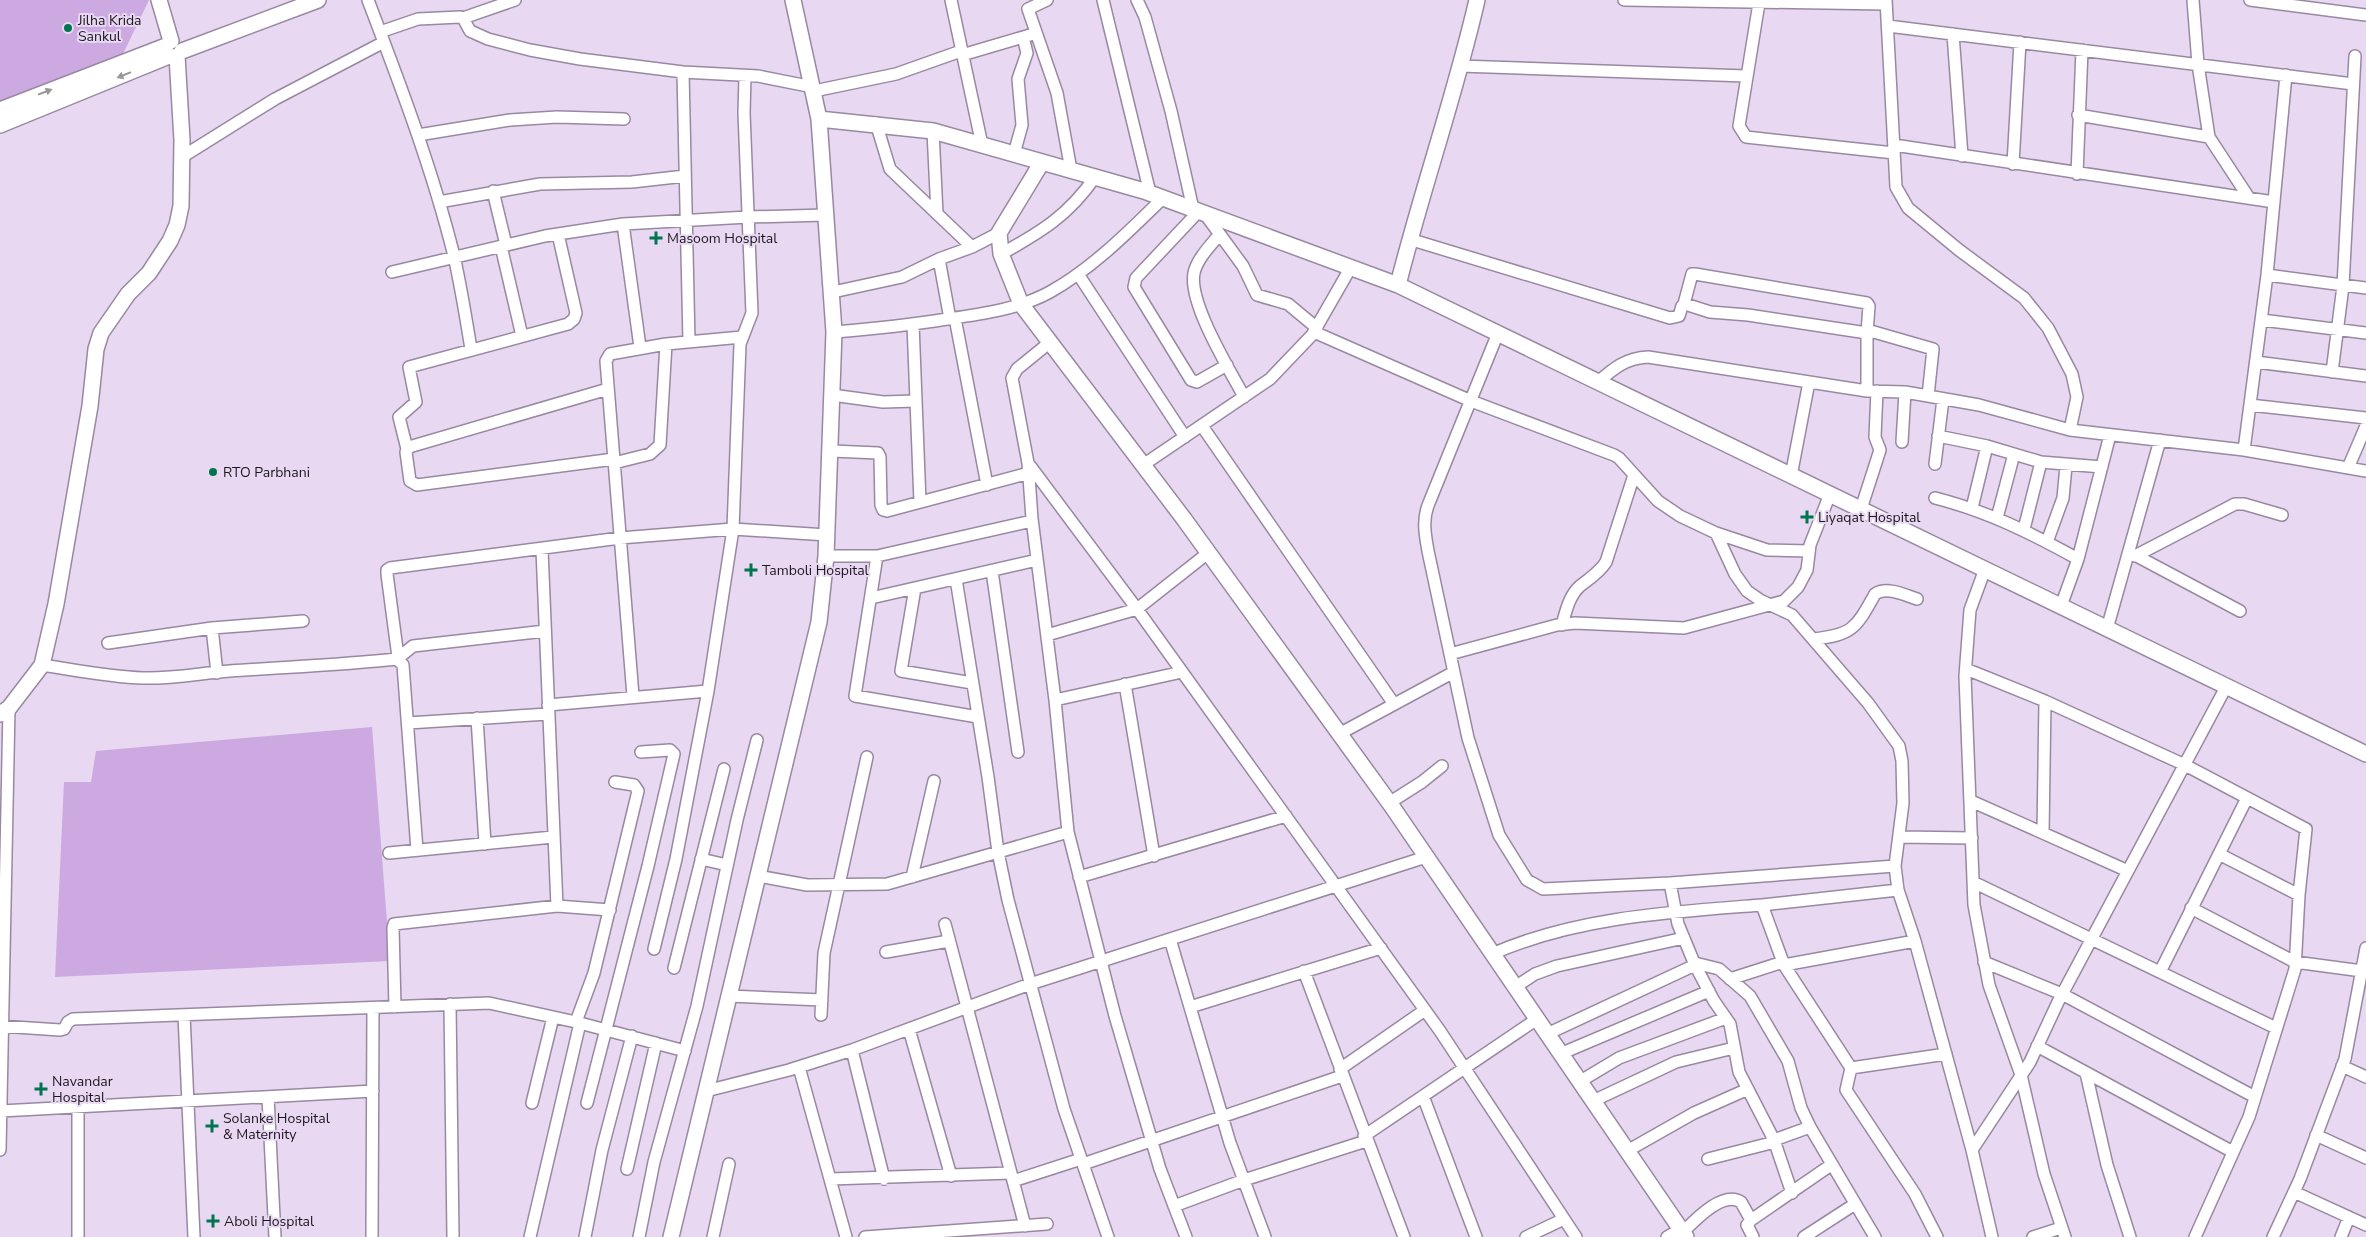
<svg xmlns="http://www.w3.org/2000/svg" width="2366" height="1237" font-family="'Nunito Sans',sans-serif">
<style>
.green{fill:#cda9e2}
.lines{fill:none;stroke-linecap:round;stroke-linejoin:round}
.street-casing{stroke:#9889a1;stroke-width:14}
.secondary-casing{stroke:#9889a1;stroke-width:18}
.street{stroke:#fff;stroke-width:11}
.secondary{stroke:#fff;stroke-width:15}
.oneway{fill:#99969a}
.poi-dot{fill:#007550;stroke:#e8d8f2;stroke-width:2}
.labels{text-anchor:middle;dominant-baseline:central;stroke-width:4;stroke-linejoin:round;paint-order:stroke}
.poi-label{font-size:14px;fill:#1c161f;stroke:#e8d8f2;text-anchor:start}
</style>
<rect width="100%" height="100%" fill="#e8d8f2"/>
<path class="green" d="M0 0H149L122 56 0 103Z
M372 727 390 961 55 977 64 782H91L96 751Z"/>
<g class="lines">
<defs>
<path id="street" d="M368 0C400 84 432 168 454 256 461 287 466 318 471 349
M951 0 982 145
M1047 0 1028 9 1057 93 1071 170
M1103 0 1150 193
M1137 0 1145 17 1171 111 1193 209
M1624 0 1886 4
M1886 0 1896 187 1908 208 1959 250 2024 298 2048 328 2072 374 2077 397 2070 430
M2250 0 2366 15
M1759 3 1739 126 1746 137 1894 153
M463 18 515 0
M1888 26 2353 84
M380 32 418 19 460 17 463 18 470 31 488 39 530 50 580 59 683 72 758 76 813 87
M1953 34 1962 156
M962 55 1030 35
M1460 66 1746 76
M683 72 689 342
M814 91 896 74 961 51
M2078 115 2209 137 2198 64 2193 0
M876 123 890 169 972 247
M933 131 937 214
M418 135 510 120 557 117 624 119
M2209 137 2249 198
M1894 145 2274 202
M1014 154 1022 125 1018 79 1027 53 1023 37
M182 157 275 99 384 42
M2013 164 2020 42
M2077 174 2082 50
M493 191 506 245
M439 202 540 184 632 182 685 176
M1199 211 1136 278 1134 287 1191 380 1197 382 1227 365
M1205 214 1243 266 1257 295 1288 304 1317 328
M623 224 640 347
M1219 235C1210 246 1197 259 1194 273 1188 303 1230 370 1244 397
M1409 239 1670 318 1679 316 1682 306 1685 304 1710 312 1748 315 1867 333V391
M501 246 522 336
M1001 254C1041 232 1069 215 1095 177
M939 259 950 319
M392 272 545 236 623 224 748 217 826 215
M1078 274 1185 437
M2267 275 2366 288
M833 292 902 277 939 259 972 247 999 233
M1684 304 1692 274H1695L1867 303 1869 306 1867 333
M955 318 987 485
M2262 320 2366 333
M913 324 920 502
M1867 330 1933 349 1928 396
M834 332C872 329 910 325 947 319 982 314 1019 309 1050 292 1093 268 1128 232 1163 198
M1314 332 1471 401 1614 455 1619 458 1658 501 1680 516 1716 533 1735 574 1747 591 1760 600 1792 615 1868 703 1899 746 1902 761 1903 803 1895 866 1898 890
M1498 333 1429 503C1422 519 1425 534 1428 551L1468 738 1499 835 1527 880 1543 889 1670 883 1895 866
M1049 343 1017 369 1012 378 1028 463 1032 519 1055 700 1068 832 1115 1016 1160 1169 1186 1237
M2256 362 2366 376
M2332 372 2343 286 2355 56
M1598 382C1614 368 1626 358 1648 357L1867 391 1905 392 1928 396 1979 405 2070 430 2244 450 2366 471
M608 389 409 447 406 452 410 481 417 485 614 459
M832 395 883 402 916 401
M2250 405 2366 418
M1202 426 1394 704
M1938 436 1987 446 2041 462 2102 467
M1902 442 1905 392
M407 449 399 417 416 402 409 367 568 324 574 319 576 313 558 234
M2244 450 2267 275 2286 75
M832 451 878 453 880 457 881 505 883 510 887 511 1029 473
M614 463 650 454 660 445 666 344
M1028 463 1137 609 1440 1031 1576 1237
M1935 464 1943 399
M1143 465 1270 379 1312 335 1351 267
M2348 468 2366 426
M1791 476 1809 382
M1935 498C1987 511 2031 533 2078 559
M1972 508 1987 446
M1861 509 1880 450 1875 437 1877 391
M1997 518 2014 454
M2024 529 2041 462
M1716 533 1767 550 1809 551
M2047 542 2063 498 2066 466
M542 550 557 906
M2131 553 2240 611
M826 556H877L1032 521
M877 556 855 696 978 717
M2135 556 2235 504H2244L2282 515
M1985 569 1970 610 1965 676 1974 905 1989 985 2021 1075 2044 1174 2065 1237
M992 571 1018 752
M956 579 988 777 998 852 1008 900 1064 1109 1108 1237
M915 588 901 671 972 683
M871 598 1037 560
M2061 606 2078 559 2110 435
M1562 625C1566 611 1569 596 1580 586 1590 578 1599 573 1606 562L1634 475
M212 628 217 673
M2107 629 2160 440
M1047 635 1137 609 1208 553
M1813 639C1853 635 1856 628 1875 594 1887 586 1905 595 1917 599
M108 643 212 628 303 621
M1450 654 1557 625 1575 623 1684 628 1784 601 1798 587 1807 570 1810 545 1830 494
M398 657 387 574V570L390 568 620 538 733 529 827 535
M397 659 413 646 545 631
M42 665C75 670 109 677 143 678 173 679 201 673 230 671 286 667 341 665 397 659L403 665 417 850
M1966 669 2045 701 2185 765 2306 829 2299 895 2295 969 2249 1117 2195 1237
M1125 684 1154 856
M633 696 606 361 610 354 666 344 742 337
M1055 700 1182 672
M548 705 708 691
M477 718 485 844
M408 723 548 714
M1339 734 1454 672
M1971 801 2128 871
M1389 803 1422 782 1442 766
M2043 833 2045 701
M1899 837 1972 838
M389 853 553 837
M2219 854 2299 895
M701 859 727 865
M758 876 807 885 887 884 1068 832
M912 877 934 781
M1079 877 1286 816
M1973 882 2276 1028
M1670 883 1678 924 1695 965 1714 1001 1730 1024 1739 1072 1774 1140 1792 1193
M2191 908 2295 962 2362 971
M945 924 1025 1226
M1170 939 1230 1143 1265 1237
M1915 941 1784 965 1762 905 1898 890 1915 941 1972 1150
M654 949 676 859 708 691 733 529 740 344 752 313 744 113 745 76
M886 952 949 941
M1492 954C1576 917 1671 912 1762 905
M1984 962 2062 994 2255 1097
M1695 963 1719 969 1750 996 1788 1061 1801 1108 1810 1127
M1784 965 1851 1068 1946 1054
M674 968 724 769
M1304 971 1404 1237
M2160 972 2247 798
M1730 979 1783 962
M1515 987 1535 974 1557 966 1684 938
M729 996 822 1000
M450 1004 453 1237
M395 1007 393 928 394 924 557 906 610 910
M1190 1007 1381 948
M184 1015 194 1237
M821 1015 824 953 867 757
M576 1022 594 973 638 791 634 785 615 782
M0 1026 60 1030 64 1029 68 1022 73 1019 489 1003 576 1022 685 1051
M909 1029 951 1176
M1547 1034 1695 965
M2037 1046 2233 1152
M852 1050 884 1179
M1560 1054 1709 991
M2342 1066 2366 1077
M799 1067 846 1237
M1851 1068 1846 1090 1915 1194 1937 1237
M1340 1069 1425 1010
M2086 1073 2107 1165 2130 1237
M1579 1082 1619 1058 1726 1018
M706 1091 789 1070 852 1050 1030 984 1426 857
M1423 1096 1476 1237
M268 1097 275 1237
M1593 1101 1676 1062 1734 1048
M532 1103 553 1017
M587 1103 648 866 674 754 670 750 641 752
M1 1111 373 1091
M2316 1135 2366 1158
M1364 1136 1537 1019
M1774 1140 1810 1127 1875 1237
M0 1150 9 708
M1627 1151 1694 1113 1748 1089
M1708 1159 1775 1142
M1083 1164 1342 1076
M627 1169 656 1043
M830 1179 1011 1173
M1013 1181 1081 1159
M2294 1192 2366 1225
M1174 1206 1244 1180 1366 1141
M1683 1232C1695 1220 1723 1190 1741 1202L1751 1220
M78 1237V1108
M372 1237 373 1008
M530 1237 580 1023
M585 1237 602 1150 632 1036
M639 1237 654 1162 697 1006 737 820 757 740
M713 1237 729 1164
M865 1237 1047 1224
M1526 1237 1564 1219
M1667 1237 1681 1229
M1753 1237 1747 1225 1751 1220 1831 1165
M1804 1237 1855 1204
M1992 1237 1972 1150 2030 1062 2058 1002 2226 687
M2033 1237 2061 1228
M2273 1237 2300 1179 2345 1059 2366 948
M2341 1237 2349 1217"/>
<path id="secondary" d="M159 0 171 41
M793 0 819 119
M182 51 318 0
M0 110 166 46
M0 125 169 56
M1042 162 999 233 1001 254 1021 304 1184 519 1391 805 1686 1237
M1398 285C1422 189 1455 96 1477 0
M0 714 9 708 42 665 56 604 90 406 96 349 101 333 128 294 149 273 170 241 177 225 181 206 182 140 177 56
M671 1237 819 622 826 556 834 332 819 119 933 131 1144 191 1398 285 2366 754"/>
</defs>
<use href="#street" class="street-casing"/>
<use href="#secondary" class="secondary-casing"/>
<use href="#street" class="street"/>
<use href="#secondary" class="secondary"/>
</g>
<defs><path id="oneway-solid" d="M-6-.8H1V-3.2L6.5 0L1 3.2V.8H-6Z" transform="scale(1.25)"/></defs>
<g class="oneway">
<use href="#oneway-solid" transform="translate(124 75) rotate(158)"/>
<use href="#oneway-solid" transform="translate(45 92) rotate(-21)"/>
</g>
<g class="poi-dot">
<circle cx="68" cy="28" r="5"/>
<path d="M653.5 230.5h5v5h5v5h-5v5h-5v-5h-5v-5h5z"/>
<circle cx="213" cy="472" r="5"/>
<path d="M1804.5 509.5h5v5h5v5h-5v5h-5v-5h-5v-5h5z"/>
<path d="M748.5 562.5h5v5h5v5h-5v5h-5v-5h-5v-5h5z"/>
<path d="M38.5 1081.5h5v5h5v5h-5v5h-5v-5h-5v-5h5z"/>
<path d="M209.5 1118.5h5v5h5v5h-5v5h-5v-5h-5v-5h5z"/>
<path d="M210.5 1213.5h5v5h5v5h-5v5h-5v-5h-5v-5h5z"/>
</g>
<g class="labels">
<g class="poi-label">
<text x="78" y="20">Jilha Krida<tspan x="78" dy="16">Sankul</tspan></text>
<text x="667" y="238">Masoom Hospital</text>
<text x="223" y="472">RTO Parbhani</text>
<text x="1818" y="517">Liyaqat Hospital</text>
<text x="762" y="570">Tamboli Hospital</text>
<text x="52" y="1081">Navandar<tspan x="52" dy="16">Hospital</tspan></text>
<text x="223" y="1118">Solanke Hospital<tspan x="223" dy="16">&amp; Maternity</tspan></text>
<text x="224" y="1221">Aboli Hospital</text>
</g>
</g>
</svg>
